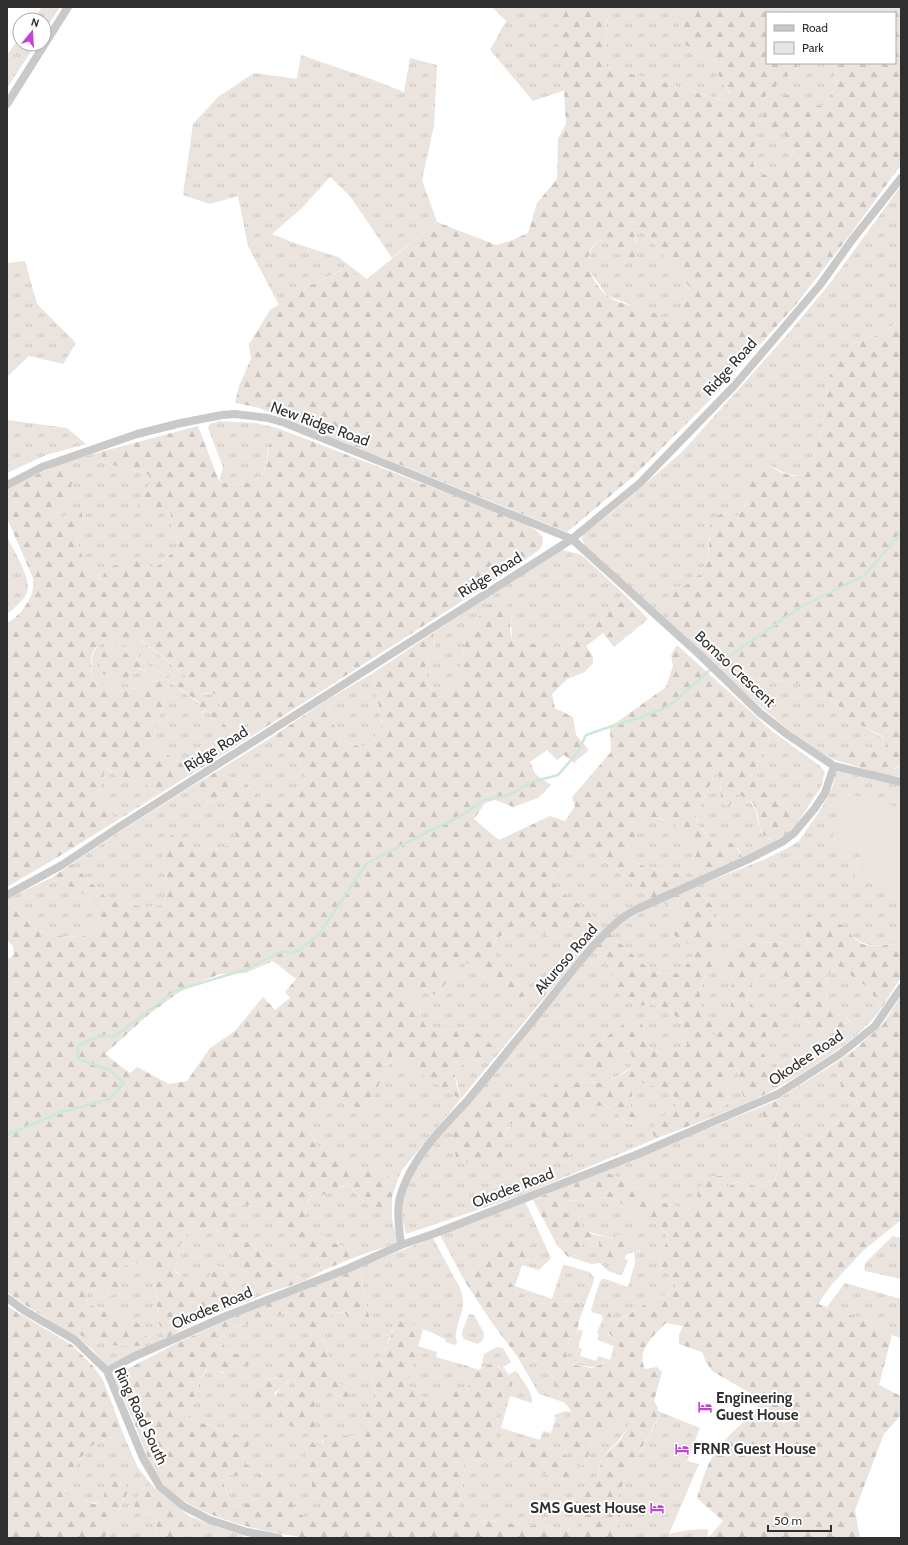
<svg xmlns="http://www.w3.org/2000/svg" width="908" height="1545" font-family="Cabin,sans-serif">
<style>
.grass{fill:url(#grass-tufts)}
.forest{fill:url(#forest-firs);fill-rule:evenodd}
.park{fill:#ebe3de}
.lines{fill:none;stroke-linecap:round;stroke-linejoin:round}
.stream{stroke:#cbe9d6;stroke-width:2.5}
.street{stroke:#c9c9c9;stroke-width:8}
.labels{text-anchor:middle;dominant-baseline:central;stroke-width:4;stroke-linejoin:round;paint-order:stroke}
.street-label{font-size:15px;fill:#2f2f2f;stroke:#fff}
.poi-label{font-size:15px;font-weight:bold;fill:#2f2f2f;stroke:#fff;text-anchor:start}
</style>
<defs>
<pattern id="grass-tufts" width="24" height="20" patternUnits="userSpaceOnUse"><rect width="24" height="20" fill="#ebe3de"/><path d="M3 7l-1-3M5 7V3M7 7l1-3M15 17l-1-3M17 17v-4M19 17l1-3" fill="none" stroke="#cac3bf"/></pattern>
<pattern id="forest-firs" width="22" height="20" patternUnits="userSpaceOnUse"><rect width="22" height="20" fill="#ebe3de"/><path d="M5 1l3.5 6h-7zM16 11l3.5 6h-7z" fill="#cac3bf"/></pattern>
</defs>
<rect width="100%" height="100%" fill="#fff"/>
<path class="grass" d="M42 7H60L44 32V20H32Z
M492 7H557L565 90 533 101 490 50 506 21Z
M608 7H679V36L682 43 718 63V74L730 94 725 101 667 83 606 68V47Z
M813 7H883L881 13H810Z
M20 37V44H36L7 88V55Z
M301 55 371 79 404 92 410 58 437 65 434 126 422 180 437 222 392 258 350 196 330 177 302 208 272 234 297 244 338 257 367 279 342 270 311 285 279 305 248 246 238 196 210 204 183 195 193 124 218 97 254 73 297 79Z
M798 63H834C837 84 837 87 826 105L814 106 804 100 765 126C778 129 786 134 794 143 794 146 794 150 793 152 789 162 767 183 757 172 751 165 753 150 754 142 755 138 756 133 756 130 755 123 752 119 754 112 758 97 785 78 797 68Z
M901 186V315L898 321 879 335 855 343 827 382 825 413 816 451 810 468 802 476C788 476 778 470 766 463L747 498 744 510 737 516 723 513 709 538 708 559 699 575 686 585 670 589 749 676 800 684 821 693 838 705 848 724 861 725 885 739 886 745 882 752H875L865 747 853 765 862 767 895 769 901 764V777L882 774 832 759 804 743 746 694 585 546 582 539 583 534 610 514 682 452 787 335 831 282Z
M635 229C647 229 653 243 660 251 670 263 680 273 689 286L678 325 648 311 607 296 588 268V260L590 252 595 244 600 240 608 242 612 246 636 243 633 233Z
M25 261 37 304 76 343 63 364 29 356 7 377V263Z
M7 420 67 428 86 444 46 455 7 473Z
M219 421 256 423 277 428C264 441 272 463 260 477 257 479 252 480 249 482 238 486 229 485 219 481L223 467 208 428 210 424Z
M100 452 104 463 141 472 150 475V484L138 502 155 510 164 509 171 513V525L179 542 178 548 154 569 101 580C85 573 81 552 76 536L83 520 72 510 62 519 55 516 70 495 71 482 62 463Z
M7 537C13 549 28 573 28 587 28 597 15 608 7 614Z
M563 550 579 554 584 557 627 597 565 649 512 640 511 614 503 599 492 602 465 641 460 674 450 693 439 697 427 684 425 667 435 646 433 633 555 552Z
M139 639 187 677 186 686 165 674 137 660 139 654H128L100 673 116 678 115 680 137 668 162 679 137 688 117 691 93 681C91 665 89 640 112 642 116 642 120 645 124 644 129 643 135 640 139 639Z
M373 673 382 724 372 742 361 747 341 740 335 728 327 700Z
M170 682 200 704 197 705 191 704 196 712 194 718 207 710 232 747 190 772 183 763 158 750 152 742Z
M197 693 220 695 219 706 228 724 244 725 249 718H257L265 725 237 743Z
M772 731 820 766 825 772 821 787 800 819 765 792 751 777Z
M272 737C296 753 298 755 306 783L290 803 280 810 260 799 242 781 214 773Z
M106 767 110 772 131 782 141 780 158 793 116 820 98 795Z
M836 771 901 786V808L847 794 846 798 843 797 833 839 836 840 835 845 861 852 855 877 901 889V935L896 944C868 947 862 947 842 926L804 930 808 942 807 951 786 943 755 942 726 951 733 975 731 990V1006L721 1028 716 1036 712 1034 706 1014 700 1003V992L706 973 713 966 719 941 712 924 714 907 693 888 765 859 786 849 799 841 823 806 833 785Z
M717 773C722 779 722 783 720 790L733 800 736 794C740 795 743 797 747 799 760 808 755 823 764 835 766 838 771 840 774 842L743 859 738 848 710 837 698 825 696 815 714 776Z
M189 788 201 803 222 799 235 807 230 815 235 828 236 844 215 849 195 851 190 844 163 855 169 888 163 906 144 907 110 901 72 864 121 831Z
M651 818 667 820 678 826 696 855 692 860 698 867 701 878 689 882 685 875 646 867 626 858 641 822Z
M574 848H587L640 887 649 901C623 909 606 926 587 946L402 1170 398 1179 356 1168 338 1154 325 1151 314 1143 309 1125 329 1098 366 1111 393 1056 460 1098 458 1085 454 1072 464 1063 484 1058 472 1028 451 1030 429 1029 423 1024 420 1009 405 994 414 988H423L430 994H438L463 960 518 1002 522 988 504 972V963L491 949 497 939 522 919 549 936 565 925 593 931 589 911C575 903 556 893 552 876L568 862Z
M51 878 55 881 78 890 95 904 99 919 95 929 82 937 55 936 37 930 7 902V899Z
M664 901 667 907 679 910 684 914 682 919 674 924 677 938 693 946 695 952 684 968 675 974 652 972 609 933C628 919 643 909 664 901Z
M596 947 605 957 619 994 639 1006 652 1004 669 1011 681 1020 687 1046 659 1053 645 1044 642 1021 629 1020 585 1053 608 1070 625 1050 631 1053 634 1059 629 1069 606 1083 568 1082 555 1085 537 1104H514L467 1163 503 1155V1137L511 1124 525 1122 538 1134 549 1140 561 1162 568 1161 570 1152 565 1131 571 1120 581 1108C604 1104 611 1103 626 1123L635 1124 642 1112 635 1114 630 1108 633 1088 642 1083 665 1089 673 1094 676 1106 667 1113 652 1132 655 1139 522 1195 406 1234C405 1228 402 1221 402 1215 400 1188 418 1166 433 1145Z
M838 966 870 989 879 1007 881 1009C863 1033 838 1050 813 1066 802 1073 792 1080 781 1085L775 1072 759 1049 763 1040 769 1032 746 1002 752 983 760 975 762 970 788 977 793 992 798 996 794 1009C804 1027 825 1031 845 1030L851 1023 845 1015 837 1014 828 1011 826 1000 828 975Z
M834 1064 839 1072 841 1088 857 1102 850 1113 836 1122 821 1137 808 1139 800 1134 792 1123 788 1110 775 1101Z
M735 1067 742 1079V1094L747 1103 697 1123 700 1113 726 1105C730 1095 726 1083 727 1072Z
M766 1105 762 1112 773 1130 779 1131C780 1149 781 1167 773 1184L758 1187 737 1182 728 1187 697 1200 688 1209 664 1203 643 1192 626 1181 604 1171Z
M348 1183 360 1198 373 1209H392V1220L397 1238V1241L394 1244 358 1256 346 1247 328 1241 313 1232 305 1219 306 1205 314 1191 327 1193 331 1188 343 1187Z
M593 1197 614 1198 642 1219 659 1225 668 1237 659 1266 676 1280 675 1289C667 1295 657 1297 649 1302 637 1308 627 1317 614 1321L609 1312H602V1315L592 1312 591 1310 600 1281 603 1279H605L628 1287 635 1263 634 1252 641 1250 614 1239 586 1231 581 1226 577 1214 570 1215 561 1209 566 1200 579 1201Z
M525 1201 551 1258 539 1270 522 1265 515 1286 552 1299 563 1265H566L589 1272 594 1277V1280L580 1318 581 1305 572 1301 536 1304 520 1295 510 1282 508 1271 518 1262 530 1260H480L474 1271 464 1280 440 1235Z
M230 1204 263 1206 285 1234 313 1250 324 1270 304 1281 285 1267 272 1262 231 1229 225 1218Z
M207 1228 223 1232 231 1254 242 1270 258 1278 265 1294 241 1304 223 1268 216 1266 208 1279H186L175 1271 179 1247 187 1233Z
M893 1236 901 1238V1279L865 1271 864 1267 866 1262Z
M433 1238 461 1290C467 1308 458 1317 456 1334 455 1337 457 1340 457 1343L454 1345 445 1342 446 1340 435 1334 423 1329 413 1324 396 1323 384 1351 377 1359 372 1376 376 1395V1404L373 1410 367 1412 363 1426 360 1429 357 1427 350 1430 351 1432 355 1436 322 1440 323 1445 321 1446 314 1444 310 1438 306 1439 304 1442 307 1452 303 1459 309 1470 316 1472 317 1476 315 1479 327 1498 320 1516 305 1517 296 1511 295 1506C292 1503 288 1500 285 1496 276 1486 278 1474 260 1472L265 1491 264 1495 255 1499 242 1506C225 1500 227 1493 222 1477L226 1474 251 1478 242 1463 249 1444 243 1437 196 1421 191 1418 189 1413 201 1377 207 1370 224 1373 236 1354 226 1350 217 1339 231 1328 278 1316 287 1310 293 1314C294 1325 302 1331 313 1333L309 1339 295 1349 282 1375 261 1383C258 1390 267 1394 273 1399 275 1393 285 1383 290 1380 296 1390 292 1396 284 1404L312 1412V1409L325 1390H329L342 1398 344 1385 339 1384 330 1362 326 1344 319 1336 320 1332 333 1312 369 1316 359 1267Z
M585 1239 599 1243 625 1255 626 1254 625 1259 628 1260 622 1275H620L608 1271 600 1263 591 1264 570 1257 579 1254Z
M140 1262 153 1277 156 1295 159 1323 165 1339 109 1366H106L93 1350 81 1340 23 1303 63 1327 134 1321 87 1304 86 1291 98 1288 110 1296 117 1279 120 1267Z
M845 1283 901 1299V1338L892 1335 863 1319 827 1307Z
M469 1314 474 1315 484 1333 483 1340 478 1344 464 1339 462 1336V1332Z
M602 1320 609 1335 619 1343 618 1353 611 1360 593 1367 570 1364 566 1354 569 1341 576 1336 578 1329 583 1331 578 1347 582 1349 580 1356 596 1361 598 1356 610 1360 614 1346 597 1340 599 1335 597 1333Z
M418 1346 437 1352 436 1357 464 1365 461 1368 469 1384 467 1391C452 1391 445 1385 436 1401L427 1400 409 1386V1378Z
M497 1347 503 1348 511 1362 503 1367 509 1374 516 1371C521 1379 534 1393 532 1403L510 1396 501 1428 540 1440 543 1431 551 1433 556 1417H554V1415L566 1411 570 1412 572 1422 590 1449 591 1438 614 1430 619 1417 631 1419C625 1437 615 1442 604 1456 600 1461 600 1468 598 1474 595 1482 585 1487 577 1492L583 1521 581 1531 470 1519 458 1508 466 1460 490 1461 499 1455 507 1461 564 1480 563 1452 519 1441H503L496 1434 498 1417 496 1411 505 1386H510L509 1375 499 1366 486 1365 481 1368 484 1354Z
M517 1356 542 1363 552 1376 559 1396 566 1403 539 1394Z
M658 1411 700 1428 687 1461 699 1464 669 1534 688 1530 707 1529 708 1531V1538H626L616 1520 618 1494 632 1465 657 1422Z
M123 1433 137 1466 151 1484 141 1490 145 1512 153 1513C157 1521 158 1531 153 1538H105L127 1494 105 1485C105 1488 105 1493 104 1495 100 1511 74 1497 64 1494 65 1481 82 1453 93 1445 98 1441 115 1437 123 1433Z
M189 1516 223 1529 244 1534 243 1538H190Z"/>
<path class="forest" d="M557 7H608L606 47 607 68 667 83 724 101 730 93 718 74V63L682 43 679 36V7H813L810 13H767V63H798L797 68C783 80 765 92 756 109 752 116 755 122 756 130 757 142 751 154 754 166 760 188 788 163 793 153 794 150 794 147 794 144 786 134 778 129 765 126L762 121 765 109 776 98 790 94 804 99 814 106 826 105C837 87 837 84 834 63H895V13H881L883 7H901V165L846 240 794 307 706 404 634 476 567 532 256 407 235 403 239 386 251 359 249 344 270 310 311 285 343 270 367 279 437 222 496 245 510 241 528 233 537 203 557 179 558 139 566 124 563 74 556 40ZM635 229C647 229 653 243 660 251 670 263 680 273 689 286L678 324C668 320 658 314 647 310 636 306 615 303 606 295 591 281 578 254 600 240 609 242 611 245 614 253L635 259C640 249 631 239 635 229Z
M901 315V764L886 774 853 765 848 757 850 749 865 747 875 752H882L886 745 885 739 882 736 861 725 848 724 838 705 821 693 800 684 749 676 733 680 668 621 670 589 686 585 699 575 708 559 711 519 723 513 737 516C750 506 748 498 742 485L752 469 766 463 780 472 793 476H802L810 468 816 451 825 413 827 382 840 360 855 343 879 335 898 321Z
M198 426 219 481C229 485 238 486 249 482 252 480 257 479 260 477 273 463 264 441 277 428L510 517C522 523 536 527 543 538L542 546 539 550 506 573 233 748 68 851 7 887V623C18 618 32 600 33 588 33 585 33 581 33 578L7 518V488L62 463 72 482 70 495 55 516 62 519 72 510 81 509 83 520 76 536C81 552 85 573 101 580L107 568 143 557 154 569 178 548 179 542 171 525V513C159 505 151 515 139 508L138 502 150 484 149 475 141 472 104 463 100 452ZM140 639 187 677 186 685 137 660 139 653 129 650 128 654 105 647 100 660V673L115 678V681L126 684 130 672 135 674 138 668 162 679 137 688 117 691 93 681C92 673 90 663 92 655 97 638 117 640 129 648ZM170 682 200 703 197 705 190 704 196 712 194 718 199 720 202 712 207 710 231 747 190 772 183 763 158 750 152 742ZM207 693 220 695 219 706 224 717 228 724 236 727 244 725 249 718H257L265 725 237 743 218 715 198 694ZM106 767 121 781 131 782 141 780 158 793 116 820 98 795Z
M627 597 648 619 614 647 603 633 586 646 593 656V663L585 672 567 679 552 694 555 708 573 717 576 735 589 750 574 763 564 755 557 760 547 750 530 762 535 774 551 785 538 798 513 807 495 800 485 803 474 819 499 840 550 816 565 821 575 806 572 797 611 752 610 727 666 687 673 666 671 655 677 645 772 731 751 777 765 792 800 819 790 831 774 842 764 835 760 827 757 812 753 803 740 795 736 794 729 807 723 805C717 792 726 782 717 774L714 776 696 815 698 825C702 829 707 836 712 838 731 844 733 838 743 859L701 878 697 867 692 860 696 855C682 833 672 808 641 823L626 858 646 867 685 875 689 882 649 901 640 887 587 848H575L568 862 552 876C556 894 574 900 588 910 592 913 595 919 598 923L593 931 565 925 558 935 549 936 522 919 497 939 491 949 504 963V972L522 988 523 995 519 1003 463 960 438 994H430L423 988H414L406 994C411 998 416 1002 419 1008 424 1018 420 1022 429 1029L451 1030 472 1028 497 1050 484 1058 464 1063 454 1072 460 1099 393 1056 366 1111 329 1098 309 1125 314 1143 325 1151 338 1154 356 1168 398 1179 392 1197V1209H373L360 1198 348 1183C342 1187 338 1189 331 1188L327 1193 322 1195 314 1191 306 1204 305 1219 313 1232 328 1241 346 1247 358 1256 324 1270 313 1250 284 1234 263 1206 230 1204 225 1218 231 1229 272 1262 285 1267 304 1281 265 1294 257 1278 242 1270 231 1254 223 1232 207 1228 187 1233 179 1247 175 1272 186 1279H208L216 1266 223 1268 241 1304 197 1321 165 1339 159 1323 156 1295 153 1277 140 1262 120 1267 117 1279 119 1293 110 1296 98 1288 86 1291 87 1304 134 1321 142 1326 148 1340C146 1342 143 1345 140 1346 138 1346 134 1346 131 1346 90 1348 40 1316 7 1292V960L14 955 13 946 7 940V902L37 930 55 936 82 937 95 929 99 919 95 904 78 890 55 881 51 878 72 864 110 901 144 907 163 906 169 888 163 855 166 840 176 832 190 844 196 851 215 849 236 844 235 828 230 815 235 807 222 799 201 803 189 788 214 773 242 781 260 799 280 810 290 803 306 783C298 755 296 753 272 737L327 700 335 728 341 740 361 747 372 742 382 724 373 673 433 633 435 646 425 667 427 684 439 697 450 693 460 674 465 641 470 626 492 602 503 598 511 614 510 630 512 640 565 649ZM273 961 296 979 285 992 290 998 275 1010 263 997 235 1031 210 1048 187 1081 169 1084 137 1067 130 1073 105 1054 149 1014 187 987 220 974 246 973Z
M693 888 714 907 712 924 719 941 718 952 713 966 706 973 700 992V1003L713 1023 712 1034 716 1036 721 1028 731 1006V990L733 975 720 966 726 951 755 942 786 943 807 950 808 942 804 930 809 915C821 916 834 919 844 927 850 933 855 940 862 944 870 947 888 945 896 944L901 935V977L881 1009 879 1007 870 989 838 966 828 975 826 1000 828 1010 837 1014 845 1015 851 1024 845 1030C825 1031 804 1027 794 1009L798 997 793 992 788 977 762 970 760 975 752 983 746 1002 780 1023 782 1029 769 1032 763 1040 760 1049 775 1072 781 1085 772 1091 747 1103 742 1094V1079L735 1067 727 1072C726 1083 730 1095 726 1105L700 1113 697 1123 655 1139 652 1132 657 1121 676 1106 673 1094 665 1089 642 1083 633 1088 630 1108 635 1114 642 1112 646 1114 647 1119 635 1124 626 1123C612 1103 603 1104 581 1108L571 1120 565 1131C572 1141 571 1150 568 1161L561 1162 549 1140 538 1134 525 1122 510 1124 503 1137V1155L496 1164 483 1160 467 1163 456 1157 453 1140 454 1120 464 1112 487 1101 537 1104 555 1085 568 1082 606 1083 629 1070 633 1059 631 1053 625 1050C614 1064 605 1081 585 1071L582 1061 585 1053 629 1020 636 1019 642 1021 645 1044 659 1053 687 1046 681 1020 669 1011 652 1004 639 1006 619 994 605 957 596 947 609 933 652 972 675 974 684 968 695 952 693 946 677 938 672 932 674 924 682 919 684 914 679 910 667 907 664 901Z
M901 996V1220L864 1250 832 1284 818 1304 863 1319 892 1335 879 1385 901 1396V1415L884 1434 855 1510 860 1538H708L723 1521 697 1498C702 1481 706 1465 717 1450 730 1431 750 1420 762 1400L712 1371 706 1362 702 1352 679 1344V1335L683 1326 666 1323C654 1335 636 1350 645 1369L657 1367 662 1372 654 1401 658 1408 657 1421 632 1465 618 1494 616 1520 626 1538H308C265 1533 187 1516 160 1480 148 1463 143 1444 135 1425 129 1410 122 1395 115 1380L118 1374 179 1342 248 1311 359 1267 369 1316 368 1320 351 1322 345 1313 333 1312 320 1332 319 1336 326 1344 330 1362 339 1383 350 1389 348 1399C339 1398 333 1390 325 1390L312 1409C313 1419 321 1419 312 1429L302 1431 286 1423 279 1417C281 1401 300 1396 290 1380 284 1383 281 1389 275 1392L272 1406 267 1407 256 1402 253 1395 260 1389 261 1383 265 1379 270 1380 282 1375C286 1362 278 1362 289 1349H295L297 1342 303 1338 309 1339 313 1333C300 1331 295 1327 293 1314L287 1310 278 1316 231 1328 218 1339 226 1350 236 1354 244 1348 255 1351 254 1361C235 1372 228 1374 206 1370L201 1377 189 1413 191 1418 196 1421 243 1437C247 1439 248 1440 249 1444L242 1463 251 1467 254 1476 251 1478 226 1474 222 1477C227 1493 225 1500 242 1506L255 1499 264 1495 265 1491 258 1476 260 1472C274 1474 281 1483 285 1496L293 1498 296 1511 305 1517 320 1516 327 1498 316 1495 312 1487V1481C316 1479 317 1477 316 1472L309 1470 304 1466 303 1459 307 1452 304 1442 306 1439 310 1438 314 1444 321 1446 323 1445V1437L328 1432 351 1437 354 1436 350 1430 353 1427 360 1428 362 1426 367 1412 373 1410 376 1404V1395L372 1376 373 1370 377 1359 384 1351 388 1343 396 1323C406 1319 413 1324 423 1329L409 1378V1386L427 1400H436C445 1385 452 1391 467 1391L469 1384 462 1376 461 1368 464 1365 479 1370C481 1368 484 1366 487 1365 497 1362 507 1373 513 1380L512 1385 505 1387 497 1411 498 1417 496 1434 503 1441H519L563 1452 569 1462 574 1475 571 1480H564L507 1461 499 1455 490 1461 466 1460 458 1508 471 1519 581 1531 583 1521 573 1519 572 1513 573 1501 577 1492 590 1484 598 1475 602 1458 621 1439 628 1427 631 1419 619 1417 614 1430 591 1438 590 1449 586 1464 580 1466 566 1446 564 1436 572 1422 570 1409 559 1396 552 1376 542 1363 517 1356 490 1320 464 1280 474 1271 480 1260 498 1246 522 1237 530 1242 533 1253 530 1260 518 1262 509 1271 510 1282 520 1295 536 1304 572 1301 581 1305V1312L576 1336 569 1341 566 1354 570 1364 592 1368 611 1360 618 1353 619 1343C609 1335 601 1326 602 1312H609L614 1321C628 1317 637 1308 649 1302 657 1297 667 1295 675 1289L676 1280 659 1266 668 1236 659 1225 642 1219 614 1198 593 1197 579 1201 566 1200 561 1209 570 1215 577 1214C585 1237 592 1233 614 1239L617 1234 636 1240 642 1249 625 1255 613 1265 600 1256 599 1243 586 1239 579 1254 568 1257 557 1245 533 1200 604 1171 626 1181 643 1192 664 1203 688 1209 697 1200 698 1188 712 1176H722L728 1187 737 1182 758 1187 773 1184C781 1168 780 1149 779 1131L773 1130 766 1126 762 1112 766 1105 775 1101 789 1110 792 1123 800 1134 808 1139 821 1137 836 1122 850 1113 857 1102 841 1088 839 1072 834 1064 854 1050 883 1024Z
M7 1306 72 1345 93 1366 103 1380 123 1433C115 1437 98 1441 93 1445 82 1453 65 1481 64 1494L94 1504 99 1502 104 1496 105 1485 109 1479 118 1475 125 1479 127 1494 105 1538H7Z
M151 1484 157 1490 189 1516 190 1538H153C158 1531 157 1521 153 1513L135 1510 134 1501 141 1490Z"/>
<path class="park" d="M847 794 901 808V889L855 877 861 852 835 845 836 840 832 839 843 797 846 798Z"/>
<g class="lines">
<path class="stream" d="M717 665 799 608 865 575 901 533
M7 1135 62 1112 109 1099 124 1083 110 1070 78 1059V1046L101 1035 114 1037 175 991 247 969 282 951 291 953 301 949 320 933 366 864 425 833 461 816 484 800 509 795 532 782 558 775 578 752 586 735 624 722 640 718 669 706 709 671"/>
<path class="street" d="M7 104 68 7
M7 485 42 467 137 434 181 423 222 415 235 414 268 418 285 423 572 539 700 655 760 713 788 735 834 766 901 782
M7 895 62 865 119 827 572 539 640 483 734 386 820 285 852 240 901 178
M401 1245C399 1225 395 1207 403 1188 416 1154 442 1128 467 1101 483 1082 499 1062 515 1042 540 1013 562 982 587 953 602 936 617 919 637 909L751 858 782 842 794 833 815 808 825 793 834 766
M7 1298 25 1311 75 1340 107 1371 143 1458 160 1487 183 1506 210 1520 247 1532 279 1538
M107 1371 133 1357 226 1316 347 1269 401 1245 436 1233 638 1154 778 1094 840 1054 875 1026 901 988"/>
</g>
<defs>
<symbol id="hotel-bare" viewBox="-9 -9 18 18"><path d="M-6-4.5h1.5V1H6V5H4.5V3h-9V5H-6ZM-4 0a1.8 1.8 0 1 1 3.6 0ZM.5 0V-2.5h3Q6-2.5 6 0Z" fill="#c640d7" stroke="#fff" stroke-width="2.5" paint-order="stroke"/></symbol>
</defs>
<g fill-rule="evenodd">
<use href="#hotel-bare" x="695" y="1397" width="20" height="20"/>
<use href="#hotel-bare" x="672" y="1439" width="20" height="20"/>
<use href="#hotel-bare" x="647" y="1498" width="20" height="20"/>
</g>
<g class="labels">
<g class="street-label">
<text transform="translate(730 367) rotate(-48)">Ridge Road</text>
<text transform="translate(320 424) rotate(20)">New Ridge Road</text>
<text transform="translate(490 575) rotate(-32)">Ridge Road</text>
<text transform="translate(735 669) rotate(43)">Bomso Crescent</text>
<text transform="translate(216 749) rotate(-32)">Ridge Road</text>
<text transform="translate(566 959) rotate(-49)">Akuroso Road</text>
<text transform="translate(806 1058) rotate(-34)">Okodee Road</text>
<text transform="translate(513 1188) rotate(-21)">Okodee Road</text>
<text transform="translate(212 1308) rotate(-23)">Okodee Road</text>
<text transform="translate(141 1416) rotate(65)">Ring Road South</text>
</g>
<g class="poi-label">
<text x="716" y="1398">Engineering<tspan x="716" dy="17">Guest House</tspan></text>
<text x="693" y="1449">FRNR Guest House</text>
<text x="646" y="1508" text-anchor="end">SMS Guest House</text>
</g>
</g>
<rect width="908" height="1545" fill="none" stroke="#2f2f2f" stroke-width="16"/>
<rect x="766" y="12" width="130" height="52" fill="#ffffff" stroke="#acacac"/>
<rect x="774" y="25" width="20" height="6" fill="#c9c9c9" stroke="#acacac"/>
<text x="802" y="32" font-size="12" fill="#2f2f2f">Road</text>
<rect x="774" y="42" width="20" height="12" fill="#ebe3de" stroke="#acacac"/>
<text x="802" y="52" font-size="12" fill="#2f2f2f">Park</text>
<g transform="translate(32 32) rotate(18)"><circle r="19" fill="#ffffff" stroke="#acacac"/>
<path d="M0-3L7 15L0 10L-7 15Z" fill="#c640d7"/>
<text y="-6" font-size="11" font-weight="bold" text-anchor="middle" fill="#2f2f2f">N</text>
</g>
<path d="M768 1525v6h63v-6" fill="none" stroke="#2f2f2f" stroke-width="2"/>
<text x="774" y="1525" font-size="12" fill="#2f2f2f" stroke="#ffffff" stroke-width="3" paint-order="stroke">50 m</text>
</svg>
